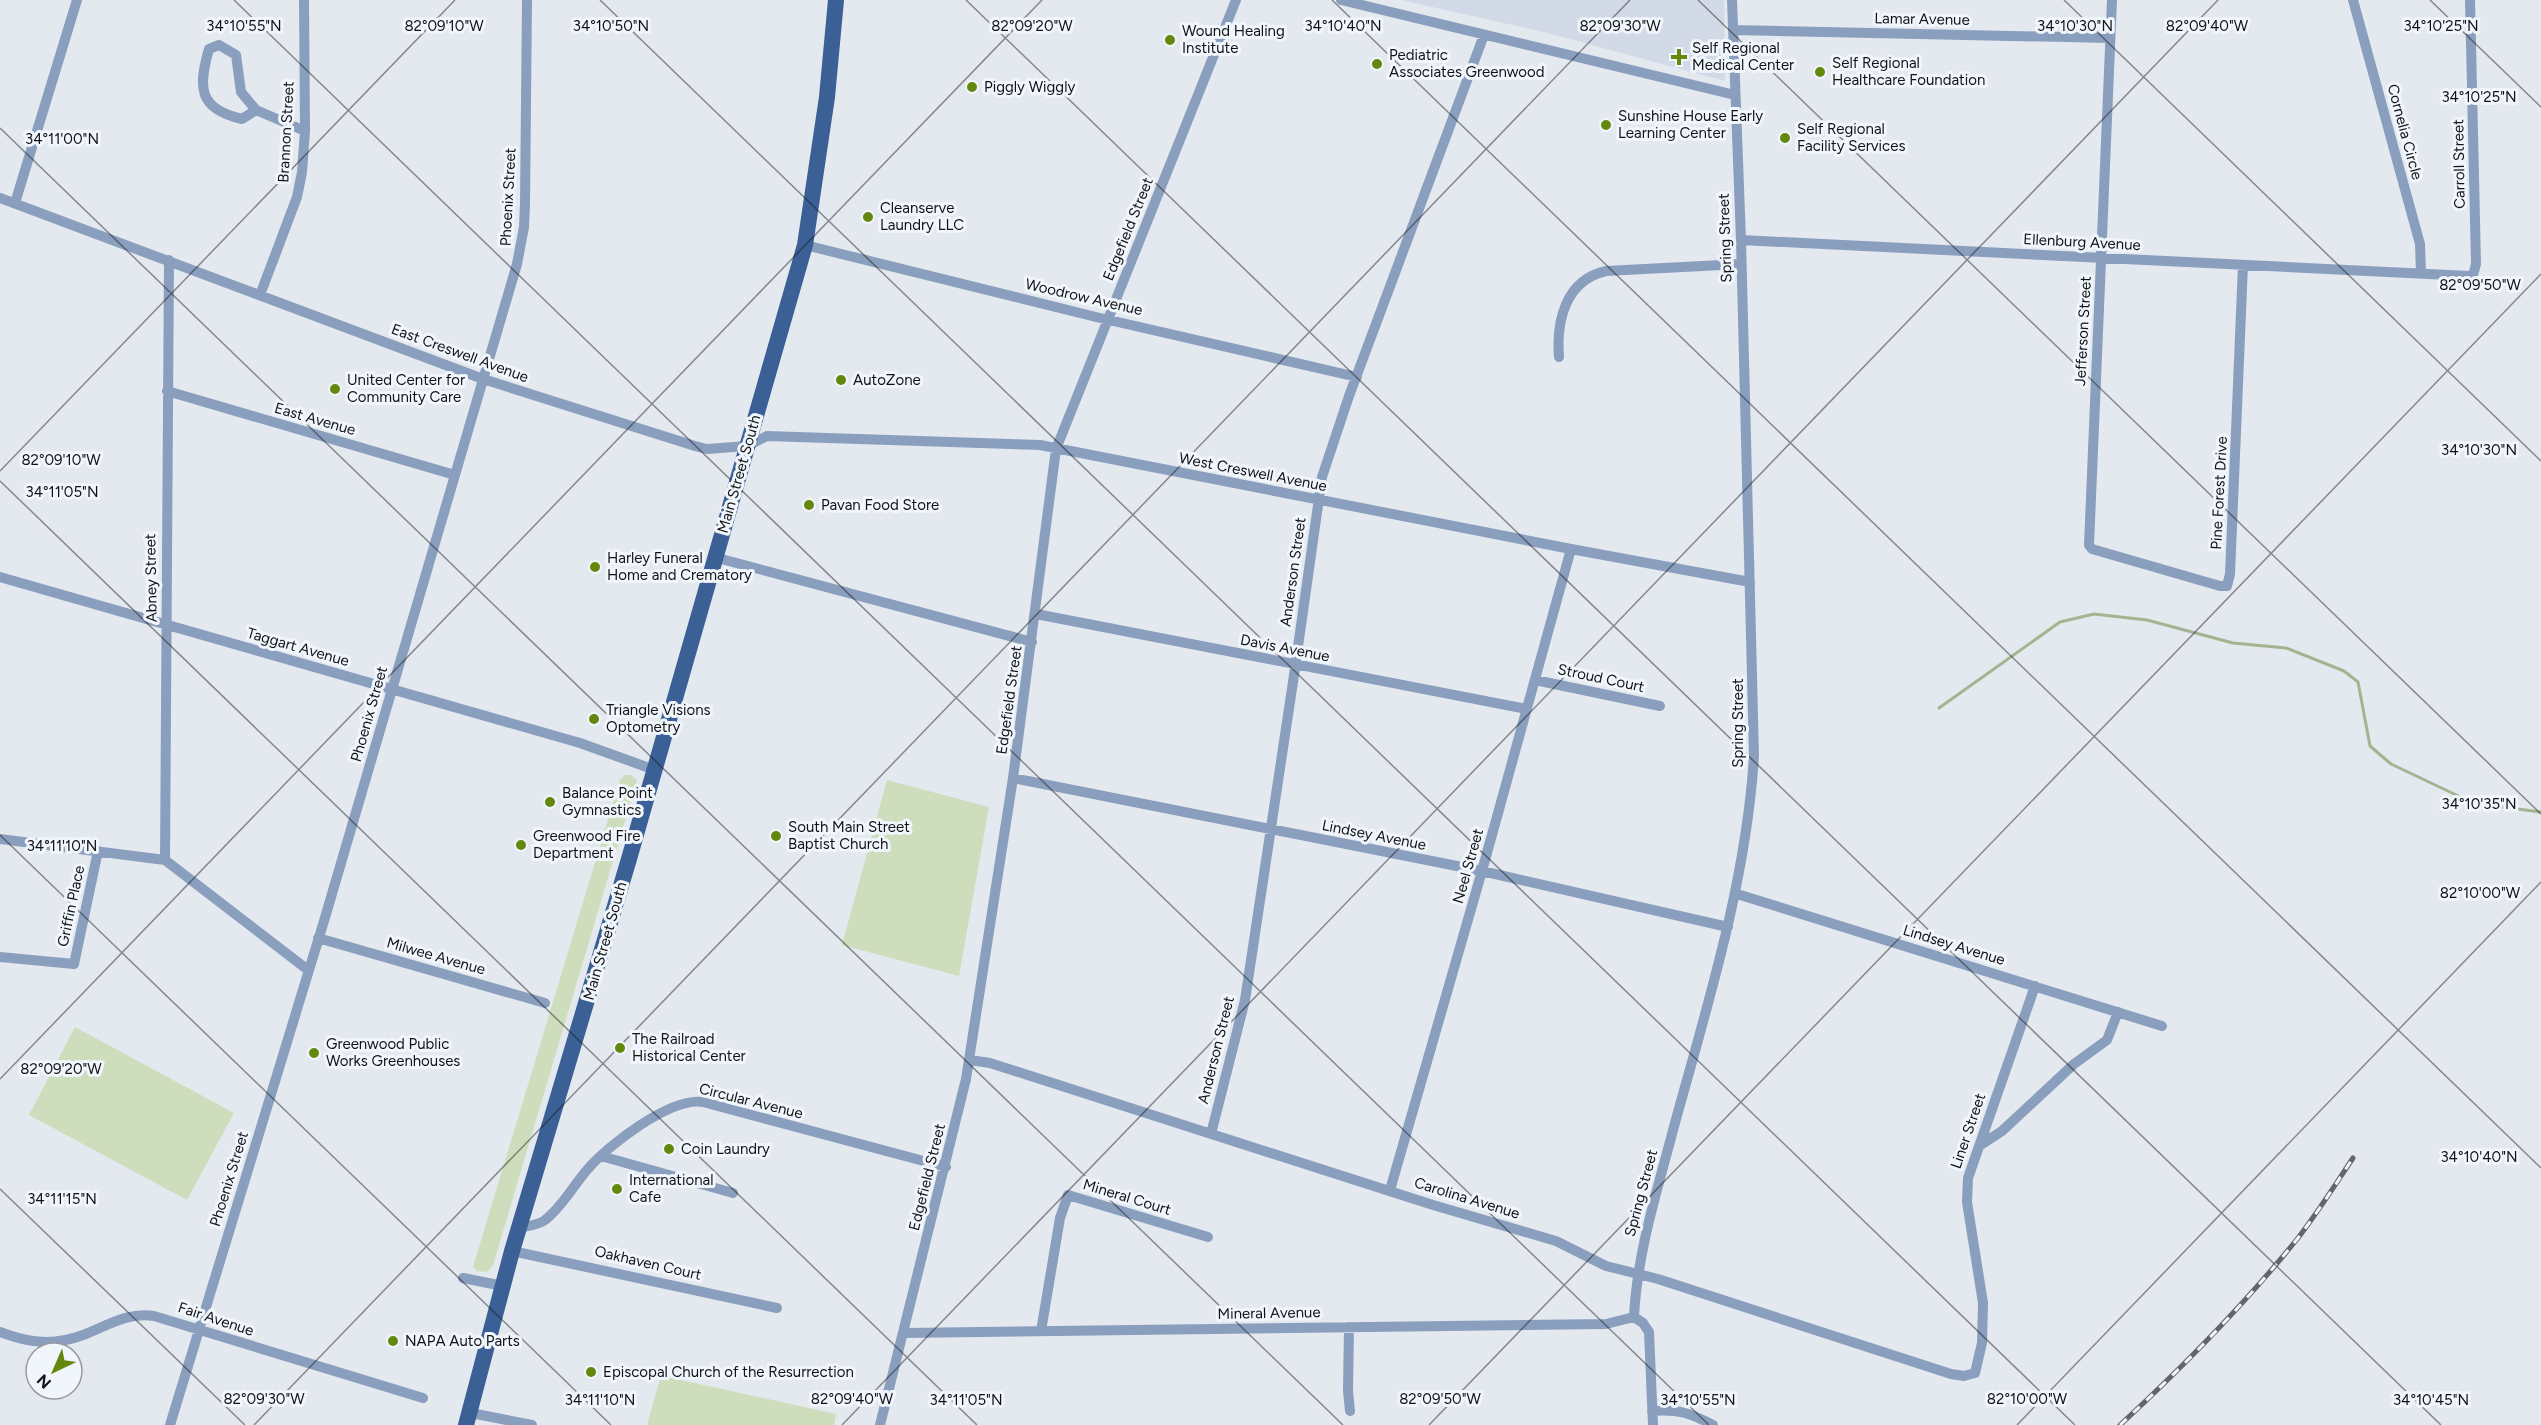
<svg xmlns="http://www.w3.org/2000/svg" width="2541" height="1425" font-family="Figtree,sans-serif">
<style>
.built{fill:#d1dae6}
.green{fill:#ceddbc}
.lines{fill:none;stroke-linecap:round;stroke-linejoin:round}
.stream{stroke:#a5b490;stroke-width:3}
.street{stroke:#8a9fbd;stroke-width:10}
.primary{stroke:#3b6095;stroke-width:16}
.rail-casing{stroke:#636569;stroke-width:5}
.rail{stroke:#f1f6fc;stroke-width:3;stroke-dasharray:9;stroke-linecap:butt}
.ticks{fill:none;stroke:#111315;stroke-width:1.5;stroke-opacity:0.45}
.poi-dot{fill:#64880d;stroke:#f1f6fc;stroke-width:2}
.labels{text-anchor:middle;dominant-baseline:central;stroke-width:6;stroke-linejoin:round;paint-order:stroke}
.street-label{font-size:15px;fill:#111315;stroke:#f1f6fc}
.poi-label{font-size:15px;fill:#111315;stroke:#f1f6fc;text-anchor:start}
.ticks-label{font-size:15px;text-anchor:middle;fill:#111315;stroke:#f1f6fc;stroke-width:6;stroke-linejoin:round;paint-order:stroke}
</style>
<rect width="100%" height="100%" fill="#e4e8ef"/>
<path class="built" d="M1401 0H1724L1725 81 1544 32Z"/>
<path class="green" d="M625 775H631L637 780 493 1265 487 1272 477 1271 473 1267 620 780Z
M887 780 989 807 959 976 842 945Z
M75 1027 234 1113 187 1200 29 1115Z
M672 1378 836 1414 834 1425H647L660 1379Z"/>
<g class="lines">
<path class="stream" d="M1939 708 2060 622 2094 614 2147 620 2233 643 2286 648 2344 671 2358 682 2370 746 2391 764 2471 802
M2487 805 2541 812"/>
<path class="street" d="M1341 0 1735 95
M2112 0 2089 545 2092 549 2220 586H2227L2230 574 2243 265
M2353 0 2420 244 2421 273
M1733 30 2110 38
M256 110 241 92 236 55 219 45 209 49C198 87 198 109 242 119L256 110 305 131
M0 198 483 379 695 446 707 449 747 446 767 436 1040 445 1571 549 1750 582
M15 203 77 0
M1741 240 2469 276 2473 275 2476 264 2470 0
M805 245 1096 317 1357 377
M260 295 297 197 302 172 305 131 304 0
M1559 357C1556 320 1566 280 1606 271L1741 264
M167 391 455 475
M714 557 1032 642
M0 577 580 743 655 770
M1036 614 1527 709
M1535 680 1660 706
M1013 778 1482 871 1728 927
M0 839 165 860
M165 860 169 260
M165 860 308 970
M1737 894 2162 1026
M318 938 545 1003
M0 957 74 964 98 851
M970 1060 990 1063 1433 1205 1556 1241 1606 1266 1658 1279 1951 1374 1964 1376 1975 1373 1982 1343 1983 1303 1967 1202 1968 1178 2035 986
M1211 1134 1245 1000 1293 682 1322 477 1349 396 1484 35
M1979 1146 2002 1131 2074 1064 2107 1040 2118 1012
M601 1156 733 1193
M1390 1190 1482 871 1571 549
M519 1228C527 1226 539 1225 545 1220 562 1207 573 1186 587 1170 607 1146 670 1097 703 1102L946 1167
M512 1251 777 1308
M463 1278 503 1286
M1349 1327 1348 1391 1350 1411
M1041 1331 1060 1218 1068 1195 1208 1237
M0 1332C28 1343 54 1346 83 1335 107 1326 127 1312 154 1316L423 1398
M904 1333 1606 1324 1634 1317
M1652 1411C1679 1409 1690 1413 1713 1425
M471 1413 532 1425
M170 1425 324 921 517 264 524 227 525 204 527 0
M880 1425 966 1079 1013 778 1056 449 1236 0
M1653 1425 1649 1332 1643 1323 1634 1317C1637 1254 1656 1195 1672 1134 1706 1009 1746 885 1754 756L1741 240 1732 0"/>
<path class="primary" d="M466 1425 512 1251 629 859 805 245 827 97 836 0"/>
<defs>
<path id="rail" d="M2120 1425C2184 1366 2244 1305 2298 1238 2318 1212 2335 1185 2353 1158"/>
</defs>
<use href="#rail" class="rail-casing"/>
<use href="#rail" class="rail"/>
</g>
<path class="ticks" d="M234 0 1709 1425M600 0 2075 1425M966 0 2441 1425M1332 0 2541 1168M1698 0 2541 814M2064 0 2541 461M2430 0 2541 107M0 128 1343 1425M0 471 455 0M0 481 977 1425M0 835 611 1425M0 1079 1042 0M0 1189 245 1425M254 1425 1630 0M842 1425 2218 0M1429 1425 2541 274M2017 1425 2541 882"/>
<g class="poi-dot">
<circle cx="1170" cy="40" r="6"/>
<path d="M1676 48h6v6h6v6h-6v6h-6v-6h-6v-6h6z"/>
<circle cx="1377" cy="64" r="6"/>
<circle cx="1820" cy="72" r="6"/>
<circle cx="972" cy="87" r="6"/>
<circle cx="1606" cy="125" r="6"/>
<circle cx="1785" cy="138" r="6"/>
<circle cx="868" cy="217" r="6"/>
<circle cx="841" cy="380" r="6"/>
<circle cx="335" cy="389" r="6"/>
<circle cx="809" cy="505" r="6"/>
<circle cx="595" cy="567" r="6"/>
<circle cx="594" cy="719" r="6"/>
<circle cx="550" cy="802" r="6"/>
<circle cx="776" cy="836" r="6"/>
<circle cx="521" cy="845" r="6"/>
<circle cx="620" cy="1048" r="6"/>
<circle cx="314" cy="1053" r="6"/>
<circle cx="669" cy="1149" r="6"/>
<circle cx="617" cy="1189" r="6"/>
<circle cx="393" cy="1341" r="6"/>
<circle cx="591" cy="1372" r="6"/>
</g>
<g class="labels">
<g class="street-label">
<text transform="translate(1922 19) rotate(1)">Lamar Avenue</text>
<text transform="translate(286 132) rotate(-87)">Brannon Street</text>
<text transform="translate(2405 132) rotate(75)">Cornelia Circle</text>
<text transform="translate(2459 164) rotate(-91)">Carroll Street</text>
<text transform="translate(508 197) rotate(-87)">Phoenix Street</text>
<text transform="translate(1128 229) rotate(-68)">Edgefield Street</text>
<text transform="translate(1725 238) rotate(-92)">Spring Street</text>
<text transform="translate(2082 242) rotate(3)">Ellenburg Avenue</text>
<text transform="translate(1084 297) rotate(13)">Woodrow Avenue</text>
<text transform="translate(2083 331) rotate(-87)">Jefferson Street</text>
<text transform="translate(460 353) rotate(20)">East Creswell Avenue</text>
<text transform="translate(315 419) rotate(16)">East Avenue</text>
<text transform="translate(1253 472) rotate(11)">West Creswell Avenue</text>
<text transform="translate(739 474) rotate(-74)">Main Street South</text>
<text transform="translate(2219 493) rotate(-87)">Pine Forest Drive</text>
<text transform="translate(1293 572) rotate(-82)">Anderson Street</text>
<text transform="translate(151 578) rotate(-91)">Abney Street</text>
<text transform="translate(298 647) rotate(16)">Taggart Avenue</text>
<text transform="translate(1285 648) rotate(11)">Davis Avenue</text>
<text transform="translate(1601 678) rotate(12)">Stroud Court</text>
<text transform="translate(1009 700) rotate(-82)">Edgefield Street</text>
<text transform="translate(369 714) rotate(-74)">Phoenix Street</text>
<text transform="translate(1738 723) rotate(-90)">Spring Street</text>
<text transform="translate(1374 835) rotate(11)">Lindsey Avenue</text>
<text transform="translate(1468 866) rotate(-74)">Neel Street</text>
<text transform="translate(71 906) rotate(-78)">Griffin Place</text>
<text transform="translate(605 941) rotate(-74)">Main Street South</text>
<text transform="translate(1954 945) rotate(17)">Lindsey Avenue</text>
<text transform="translate(436 956) rotate(16)">Milwee Avenue</text>
<text transform="translate(1216 1050) rotate(-76)">Anderson Street</text>
<text transform="translate(751 1101) rotate(14)">Circular Avenue</text>
<text transform="translate(1968 1131) rotate(-71)">Liner Street</text>
<text transform="translate(927 1177) rotate(-76)">Edgefield Street</text>
<text transform="translate(229 1179) rotate(-73)">Phoenix Street</text>
<text transform="translate(1641 1193) rotate(-75)">Spring Street</text>
<text transform="translate(1127 1197) rotate(17)">Mineral Court</text>
<text transform="translate(1467 1198) rotate(17)">Carolina Avenue</text>
<text transform="translate(648 1263) rotate(13)">Oakhaven Court</text>
<text transform="translate(1269 1313) rotate(-1)">Mineral Avenue</text>
<text transform="translate(216 1319) rotate(18)">Fair Avenue</text>
</g>
<g class="poi-label">
<text x="1182" y="31">Wound Healing<tspan x="1182" dy="17">Institute</tspan></text>
<text x="1692" y="48">Self Regional<tspan x="1692" dy="17">Medical Center</tspan></text>
<text x="1389" y="55">Pediatric<tspan x="1389" dy="17">Associates Greenwood</tspan></text>
<text x="1832" y="63">Self Regional<tspan x="1832" dy="17">Healthcare Foundation</tspan></text>
<text x="984" y="87">Piggly Wiggly</text>
<text x="1618" y="116">Sunshine House Early<tspan x="1618" dy="17">Learning Center</tspan></text>
<text x="1797" y="129">Self Regional<tspan x="1797" dy="17">Facility Services</tspan></text>
<text x="880" y="208">Cleanserve<tspan x="880" dy="17">Laundry LLC</tspan></text>
<text x="347" y="380">United Center for<tspan x="347" dy="17">Community Care</tspan></text>
<text x="853" y="380">AutoZone</text>
<text x="821" y="505">Pavan Food Store</text>
<text x="607" y="558">Harley Funeral<tspan x="607" dy="17">Home and Crematory</tspan></text>
<text x="606" y="710">Triangle Visions<tspan x="606" dy="17">Optometry</tspan></text>
<text x="562" y="793">Balance Point<tspan x="562" dy="17">Gymnastics</tspan></text>
<text x="788" y="827">South Main Street<tspan x="788" dy="17">Baptist Church</tspan></text>
<text x="533" y="836">Greenwood Fire<tspan x="533" dy="17">Department</tspan></text>
<text x="632" y="1039">The Railroad<tspan x="632" dy="17">Historical Center</tspan></text>
<text x="326" y="1044">Greenwood Public<tspan x="326" dy="17">Works Greenhouses</tspan></text>
<text x="681" y="1149">Coin Laundry</text>
<text x="629" y="1180">International<tspan x="629" dy="17">Cafe</tspan></text>
<text x="405" y="1341">NAPA Auto Parts</text>
<text x="603" y="1372">Episcopal Church of the Resurrection</text>
</g>
</g>
<g class="ticks-label">
<text x="244" y="31">34°10'55"N</text>
<text x="611" y="31">34°10'50"N</text>
<text x="1343" y="31">34°10'40"N</text>
<text x="2075" y="31">34°10'30"N</text>
<text x="2441" y="31">34°10'25"N</text>
<text x="444" y="31">82°09'10"W</text>
<text x="1032" y="31">82°09'20"W</text>
<text x="1620" y="31">82°09'30"W</text>
<text x="2207" y="31">82°09'40"W</text>
<text x="2479" y="102">34°10'25"N</text>
<text x="62" y="144">34°11'00"N</text>
<text x="2480" y="290">82°09'50"W</text>
<text x="2479" y="455">34°10'30"N</text>
<text x="61" y="465">82°09'10"W</text>
<text x="62" y="497">34°11'05"N</text>
<text x="2479" y="809">34°10'35"N</text>
<text x="62" y="851">34°11'10"N</text>
<text x="2480" y="898">82°10'00"W</text>
<text x="61" y="1074">82°09'20"W</text>
<text x="2479" y="1162">34°10'40"N</text>
<text x="62" y="1204">34°11'15"N</text>
<text x="264" y="1404">82°09'30"W</text>
<text x="852" y="1404">82°09'40"W</text>
<text x="1440" y="1404">82°09'50"W</text>
<text x="2027" y="1404">82°10'00"W</text>
<text x="600" y="1405">34°11'10"N</text>
<text x="966" y="1405">34°11'05"N</text>
<text x="1698" y="1405">34°10'55"N</text>
<text x="2431" y="1405">34°10'45"N</text>
</g>
<g transform="translate(54 1371) rotate(224)"><circle r="28" fill="#f1f6fc" stroke="#979ba0" stroke-width="1.5"/>
<path d="M0-4.5L10 22L0 15L-10 22Z" fill="#64880d"/>
<text y="-9" font-size="16" font-weight="bold" text-anchor="middle" fill="#111315">N</text>
</g>
</svg>
